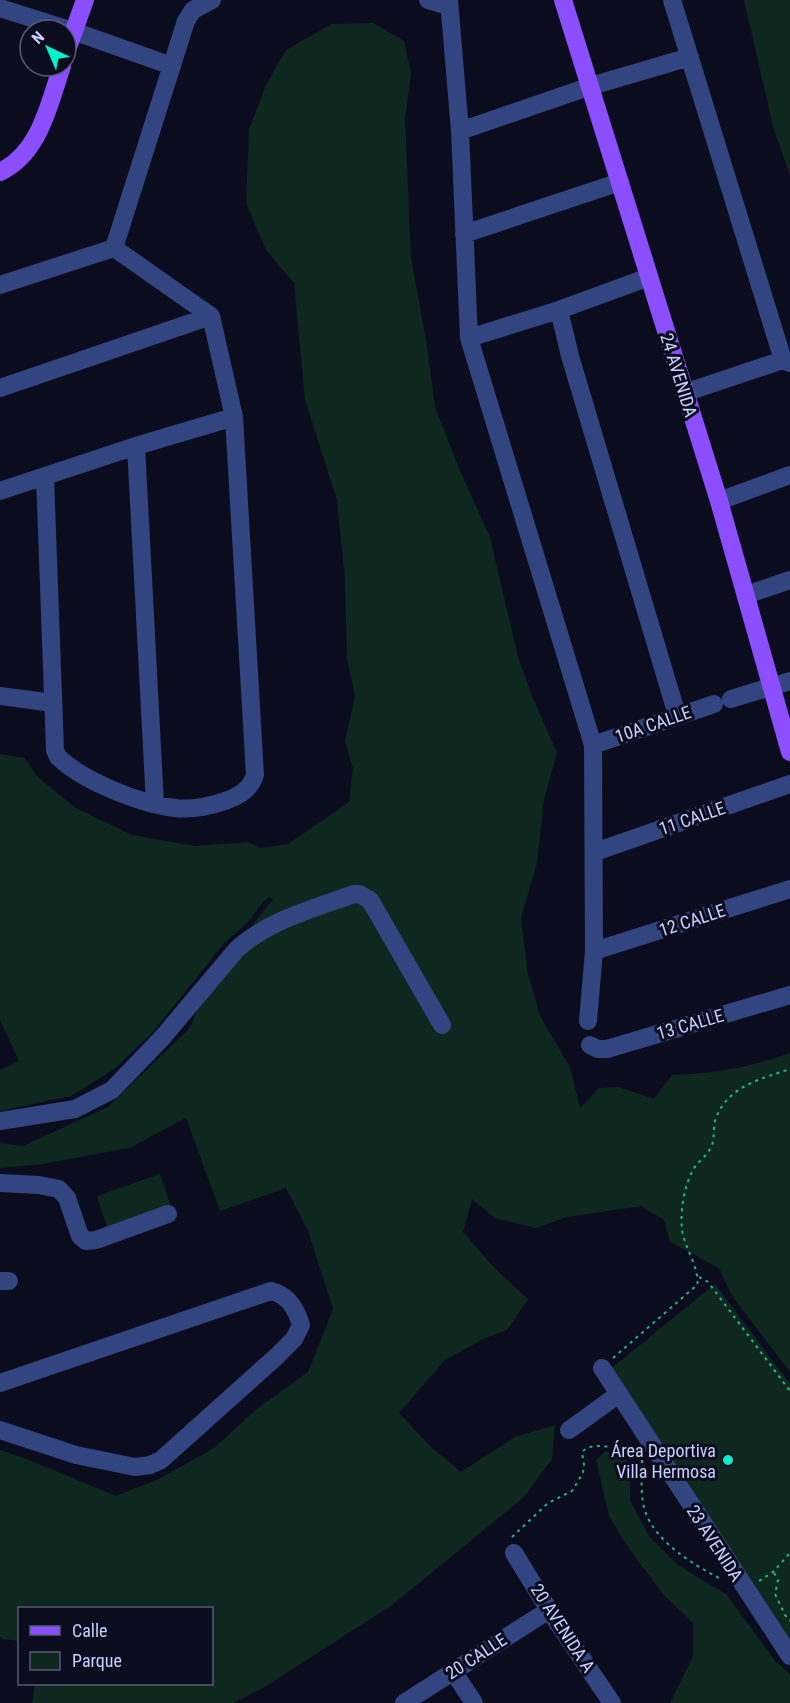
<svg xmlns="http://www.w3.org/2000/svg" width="790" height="1703" font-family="'Roboto Condensed',sans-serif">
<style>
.green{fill:#0e2820}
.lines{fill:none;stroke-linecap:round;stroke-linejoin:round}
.path{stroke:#27b484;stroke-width:2;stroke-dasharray:3 4.5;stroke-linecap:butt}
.minor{stroke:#334580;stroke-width:18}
.major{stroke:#8c4fff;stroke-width:18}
.poi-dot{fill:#00f3c8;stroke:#0b0d1e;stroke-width:2}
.labels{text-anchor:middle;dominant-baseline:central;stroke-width:6;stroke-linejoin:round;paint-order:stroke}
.street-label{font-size:18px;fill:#c8d1ff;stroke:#0b0d1e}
.poi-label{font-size:18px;fill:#c8d1ff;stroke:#0b0d1e;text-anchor:end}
</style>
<rect width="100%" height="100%" fill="#0b0d1e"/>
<path class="green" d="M744 0H790V175L774 130Z
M373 23 404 41 411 73 405 119 411 258 426 340 435 407 460 471 490 537 518 657 532 696 557 753 544 800 537 863 521 918 528 974 540 1016 570 1067 580 1108 599 1088 618 1087 654 1099 672 1075C714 1074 750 1067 790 1053V1372L732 1296 719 1268 670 1242 664 1220 641 1206 567 1217 536 1228 495 1218 472 1199 463 1232 498 1272 528 1299 507 1330 483 1339 444 1361 399 1413 432 1448 461 1472 515 1437 555 1425 552 1459 524 1497 392 1605 263 1688 233 1703H32L35 1684H212V1608H20L19 1641 3 1639 0 1637V1450L24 1458 116 1496 159 1479 214 1448 258 1408 308 1372 333 1309 308 1231 286 1188 220 1211 186 1118 129 1148 42 1164 0 1168V1143L23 1146 108 1107 190 1028 212 976 273 899 269 897 263 902 248 922 225 942 152 1033 114 1069 71 1096 0 1111V1070L19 1061 0 1020V754L24 758 37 776 74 807 132 835 195 846 249 842 260 848 288 844 349 802 353 768 345 741 355 696 347 658 345 579 337 500 305 400 294 283 266 250 246 203 249 130 266 85 286 50 332 24Z
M160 1174 171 1207 108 1229 97 1196Z
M715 1284 790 1384V1648L608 1371Z
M606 1451 624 1456 630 1469V1501L649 1536 678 1565 727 1595 775 1661 790 1674V1703H670L693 1656V1623L664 1595 629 1549 609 1516 596 1460Z"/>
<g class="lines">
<path class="path" d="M699 1277 708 1282 790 1391
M613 1358 697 1285C701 1271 683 1245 682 1229 680 1210 684 1187 693 1170 697 1162 706 1157 710 1149 716 1140 712 1128 716 1118 728 1086 761 1079 790 1069
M642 1460C642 1477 640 1495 645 1511 655 1541 692 1564 719 1578
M512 1537 548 1503 572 1491 583 1473 584 1465 582 1452C595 1439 618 1452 634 1447
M774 1573 778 1580 775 1594 785 1615 790 1621
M759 1581 773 1572 790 1553"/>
<path class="minor" d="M428 0 449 6
M449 0 460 131 469 338 593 745 594 951 588 1021
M672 0 783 360
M0 8 73 31 172 66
M460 131 591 86 690 57
M464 234 620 182
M114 248 186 21 193 10 212 0
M0 285 114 248
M559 310 570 356 677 715
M469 338 559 310 649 277
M0 388 211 316
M684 393 783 360 790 363
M136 446 155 804
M45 477 55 750 58 757C83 781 140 804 175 808 191 810 210 806 225 801 239 796 250 790 255 775L234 417 211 316 114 248
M0 491 136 446 234 417
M719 501 790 475
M746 595 790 580
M0 696 53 703
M731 699 790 681
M593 745 714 704
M595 852 790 784
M594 951 790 889
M590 1045 598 1049H607L790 995
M0 1121 75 1109 112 1090 162 1038 237 949C269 920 313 909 354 894H359L370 900 442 1025
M0 1183 39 1185 59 1189 67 1198 80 1236 86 1241 96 1240 168 1214
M0 1281H9
M602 1368 790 1656
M0 1383 271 1291C288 1295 296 1308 301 1325L294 1339 277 1356 161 1460 150 1465 135 1467 76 1455 0 1430
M569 1430 619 1394
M514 1553 549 1610 612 1703
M453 1671 474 1703
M404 1703 549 1610"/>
<path class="major" d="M563 0 719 501 790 752
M66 53 85 0
M0 172C40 153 49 104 62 66"/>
</g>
<circle class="poi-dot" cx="728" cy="1460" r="6"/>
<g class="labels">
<g class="street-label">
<text transform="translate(679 375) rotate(73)">24 AVENIDA</text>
<text transform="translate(653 724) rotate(-19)">10A CALLE</text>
<text transform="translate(692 818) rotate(-19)">11 CALLE</text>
<text transform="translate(692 920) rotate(-18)">12 CALLE</text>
<text transform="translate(690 1024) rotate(-16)">13 CALLE</text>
<text transform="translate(715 1543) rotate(57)">23 AVENIDA</text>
<text transform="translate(563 1628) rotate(57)">20 AVENIDA A</text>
<text transform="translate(476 1656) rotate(-33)">20 CALLE</text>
</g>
<g class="poi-label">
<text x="716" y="1450">Área Deportiva<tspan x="716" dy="21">Villa Hermosa</tspan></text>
</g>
</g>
<rect x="18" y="1607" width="195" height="78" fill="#0b0d1e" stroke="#575b78" stroke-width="1.5"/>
<rect x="30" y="1626" width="30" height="9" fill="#8c4fff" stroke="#575b78" stroke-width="1.5"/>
<text x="72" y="1637" font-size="18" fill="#c8d1ff">Calle</text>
<rect x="30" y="1652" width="30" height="18" fill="#0e2820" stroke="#575b78" stroke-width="1.5"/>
<text x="72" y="1667" font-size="18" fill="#c8d1ff">Parque</text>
<g transform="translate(48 48) rotate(316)"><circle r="28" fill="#0b0d1e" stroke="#575b78" stroke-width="1.5"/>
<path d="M0-4.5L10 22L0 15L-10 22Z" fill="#00f3c8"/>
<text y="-9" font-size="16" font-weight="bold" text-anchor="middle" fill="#c8d1ff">N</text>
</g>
</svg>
